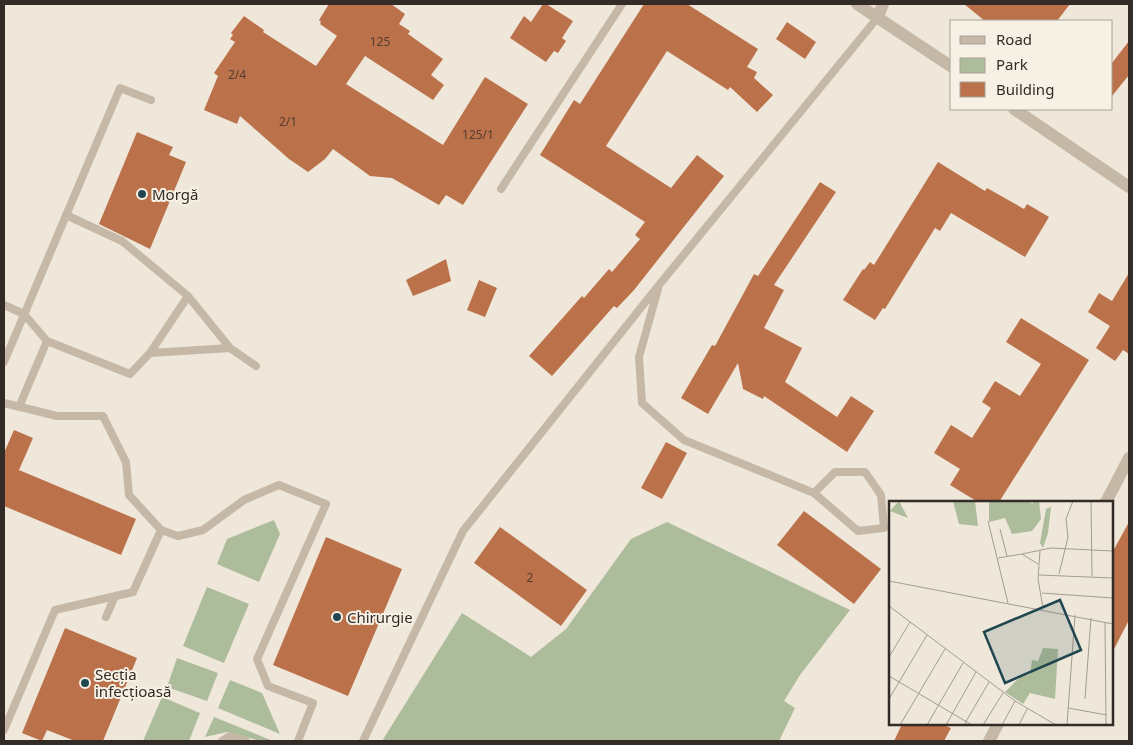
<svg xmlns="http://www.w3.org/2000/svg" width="1133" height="745" font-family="'Noto Sans',sans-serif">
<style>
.green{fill:#adbc9b}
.building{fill:#bb724b}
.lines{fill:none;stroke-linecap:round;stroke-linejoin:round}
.service{stroke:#c5b8a7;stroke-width:8}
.minor{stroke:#c5b8a7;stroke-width:12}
.tertiary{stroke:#c5b8a7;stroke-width:12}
.poi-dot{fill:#204750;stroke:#f7f1e5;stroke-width:2}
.labels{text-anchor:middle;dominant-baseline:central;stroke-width:4;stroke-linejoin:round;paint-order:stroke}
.number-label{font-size:12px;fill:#543d2f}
.poi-label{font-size:15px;fill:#322b26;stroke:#f7f1e5;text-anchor:start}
.inset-road{fill:none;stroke:#a39c91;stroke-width:1}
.view{fill:#204750;fill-opacity:0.15;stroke:#204750;stroke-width:2.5}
.inset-edge{fill:none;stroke:#322b26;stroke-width:2.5}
</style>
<rect width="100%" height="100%" fill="#efe7d9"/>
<path class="green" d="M274 520 280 534 259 582 217 564 227 539Z
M667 522 850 610 800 675 784 701 795 708 779 741H382L462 613 531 657 566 629 631 539Z
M207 587 249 604 224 663 183 646Z
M177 658 218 673 207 701 167 687Z
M230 680 262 693 280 734 218 708Z
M162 697 200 713 189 741H143Z
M214 717 273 741H261L227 732 205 737Z"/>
<path class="building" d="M329 4H391L405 14 399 24 410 31 408 34 443 59 431 75 444 85 433 100 365 56 346 84 443 145 485 77 528 104 463 205 446 195 439 205 392 178 370 176 333 149 325 159 308 172 289 159 240 116 237 124 204 110 218 76 214 73 235 42 230 39 233 35 231 33 244 16 264 30 263 32 316 66 337 36 320 24 321 22 319 20Z
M543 4H546L573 21 562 38 566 41 558 53 554 51 546 62 510 38 524 16 531 22Z
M644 4H687L758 49 747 67 757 72 754 78 773 95 757 112 730 87 728 90 667 51 606 146 671 188 697 155 724 176 634 290 617 308 614 306 552 376 529 356 582 296 584 298 609 269 612 272 640 239 635 235 645 222 540 155 574 100 580 104Z
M964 4H1070L1057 21H985Z
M787 22 816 42 805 59 776 39Z
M1129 41V75L1112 96V63Z
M137 132 173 147 169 155 186 162 150 249 99 224Z
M938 162 985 191 987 188 1024 209 1027 204 1049 217 1025 257 951 213 940 231 935 228 885 309 883 308 875 320 843 300 863 269 864 270 870 262 874 265Z
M820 182 836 192 774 285 784 290 764 328 802 348 785 382 837 417 851 396 874 411 847 452 764 396 763 399 743 389 738 363 708 414 681 398 712 345 715 346 754 274 758 276Z
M446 259 451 281 413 296 406 280Z
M1129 273V354L1123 350 1115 361 1096 348 1110 326 1088 312 1099 293 1112 301Z
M479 280 497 288 485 317 467 310Z
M1021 318 1089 360 999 502H978L950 485 960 469 934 453 951 425 972 438 991 408 982 402 995 381 1020 396 1041 364 1006 342Z
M14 430 33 438 19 470 136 519 121 555 4 506V453Z
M666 442 687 453 662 499 641 488Z
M804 511 881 569 854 604 777 545Z
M1129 522V620L1112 653V553Z
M500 527 587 590 561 626 474 563Z
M326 537 402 569 348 696 273 665Z
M65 628 137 658 103 741H75L47 730 42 741 22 733Z
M902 724H941L951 728 944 741H894Z"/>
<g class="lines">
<path class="service" d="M501 189 622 4
M66 215 122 241 188 296 230 348
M658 289 639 357 642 403 684 440 814 493 835 472H865L881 495 884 528 858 531 814 493
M4 305 24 314 47 341 130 374 150 353 230 348 256 366
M150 353 188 296
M4 362 120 88 151 100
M4 403 57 416H103L126 462 129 495 161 530 178 536 203 530 244 500 279 485 326 504 257 659 268 686 313 703 298 741
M19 407 47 341
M106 617 115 596
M4 730 55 610 133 592 161 530
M222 741 230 736 246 741
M363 741 463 531 659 285 878 17"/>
<path class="minor" d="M878 17 883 4
M1106 502 1129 458
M989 741 998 724"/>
<path class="tertiary" d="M857 4 952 67
M1014 109 1129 187"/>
</g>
<g class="poi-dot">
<circle cx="142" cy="194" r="5"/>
<circle cx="337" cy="617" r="5"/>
<circle cx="85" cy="683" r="5"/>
</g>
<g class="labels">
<g class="number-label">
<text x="380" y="41">125</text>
<text x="237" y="74">2/4</text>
<text x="288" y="121">2/1</text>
<text x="478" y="134">125/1</text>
<text x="530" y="577">2</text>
</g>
<g class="poi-label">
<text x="152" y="194">Morgă</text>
<text x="347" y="617">Chirurgie</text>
<text x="95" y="674">Secția<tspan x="95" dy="17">infecțioasă</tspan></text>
</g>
</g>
<g transform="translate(889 501)">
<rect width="224" height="224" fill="#efe7d9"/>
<path d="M10 0 19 17 1 10ZM64 0H86L89 25 70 23ZM100 0H139L144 3 143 0H150L152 18 143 30 123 33 116 17 100 21ZM162 6 159 32 154 47 151 42 157 8ZM154 147 169 148 166 198 141 192 134 203 116 191 131 176 141 173 143 159 149 160Z" fill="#adbc9b"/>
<path class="inset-road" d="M202 0 203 75M99 20 119 102M111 28 118 55M151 50 149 78 154 107M133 53 162 47 224 50M109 57 133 53 149 63M170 73 179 36 177 18 184 0M150 74 224 77M0 80 224 123M153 92 224 97M0 105 126 200 167 224M216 121 217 224M0 156 21 121M0 175 83 224M0 198 38 134M196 198 202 117M179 207 218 214M11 224 56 148M38 224 74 162M57 224 87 171M75 224 100 181M94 224 114 192M113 224 126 200M130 224 138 208M178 224 186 114"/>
<path class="view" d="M171 99 192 149 116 182 95 131Z"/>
<rect width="224" height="224" class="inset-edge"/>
</g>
<rect width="1133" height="745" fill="none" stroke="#322b26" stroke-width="10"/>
<rect x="950" y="20" width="162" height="90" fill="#f7f1e5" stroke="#a8a299"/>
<rect x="960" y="36" width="25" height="8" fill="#c5b8a7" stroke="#a8a299"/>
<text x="996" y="45" font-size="15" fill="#322b26">Road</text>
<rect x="960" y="58" width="25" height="15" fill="#adbc9b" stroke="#a8a299"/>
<text x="996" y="70" font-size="15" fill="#322b26">Park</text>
<rect x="960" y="82" width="25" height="15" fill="#bb724b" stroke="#a8a299"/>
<text x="996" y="95" font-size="15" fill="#322b26">Building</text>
</svg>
